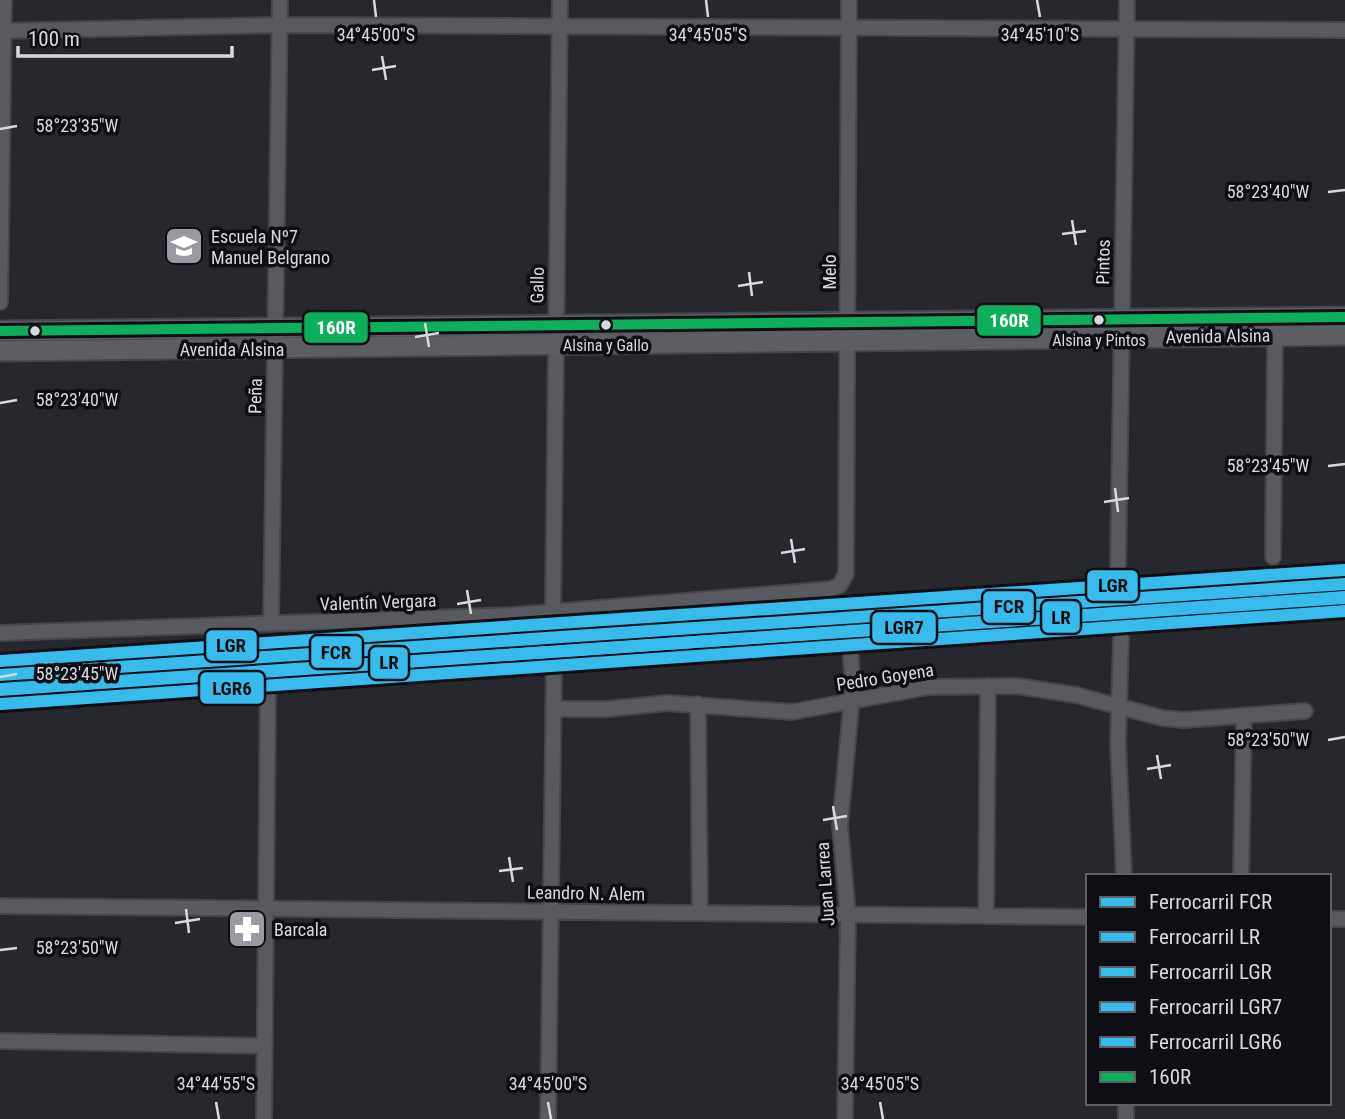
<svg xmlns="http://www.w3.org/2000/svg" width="1345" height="1119" font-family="'Roboto Condensed',sans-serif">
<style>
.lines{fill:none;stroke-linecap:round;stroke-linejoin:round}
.street-casing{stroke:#45454a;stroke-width:18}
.secondary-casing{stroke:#45454a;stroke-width:23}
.street{stroke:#595a5f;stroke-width:14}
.secondary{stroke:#5d5d64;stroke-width:19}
.bus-1-casing{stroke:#0e0f14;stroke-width:16}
.bus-1{stroke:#0daf5c;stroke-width:10}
.rail-1-casing{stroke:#0e0f14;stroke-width:18}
.rail-2-casing{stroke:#0e0f14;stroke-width:18}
.rail-3-casing{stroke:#0e0f14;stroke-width:18}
.rail-4-casing{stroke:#0e0f14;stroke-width:18}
.rail-5-casing{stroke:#0e0f14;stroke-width:18}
.rail-1{stroke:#37bbed;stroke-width:12}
.rail-2{stroke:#37bbed;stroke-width:12}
.rail-3{stroke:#37bbed;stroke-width:12}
.rail-4{stroke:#37bbed;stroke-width:12}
.rail-5{stroke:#37bbed;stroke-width:12}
.ticks{fill:none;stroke:#d8d8e1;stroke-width:2.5}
.bus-dot{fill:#d8d8e1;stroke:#0e0f14;stroke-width:2.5}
.labels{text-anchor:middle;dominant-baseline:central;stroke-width:7;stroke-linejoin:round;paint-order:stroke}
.bus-label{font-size:16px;fill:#d8d8e1;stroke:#0e0f14}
.poi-label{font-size:18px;fill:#d8d8e1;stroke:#0e0f14;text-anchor:start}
.street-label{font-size:18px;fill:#d8d8e1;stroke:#0e0f14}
.ticks-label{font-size:18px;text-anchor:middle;fill:#d8d8e1;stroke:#0e0f14;stroke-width:7;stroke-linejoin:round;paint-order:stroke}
.line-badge{stroke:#0e0f14;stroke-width:2.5}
.badge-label{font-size:19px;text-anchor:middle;font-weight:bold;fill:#fff}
.pale-badge-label{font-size:19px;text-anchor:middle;font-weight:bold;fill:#111}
</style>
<rect width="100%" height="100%" fill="#27282e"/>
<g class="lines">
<defs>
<path id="street" d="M0 31 280 25 1345 30
M0 302 4 0
M1273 557 1275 336
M1118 567 1127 0
M553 612 560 0
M271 624 280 0
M0 633 514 615 831 589 840 585 846 574 849 0
M1121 638 1118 743 1124 876
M698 704 700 913
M553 709H608L667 703 792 712 928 687 1017 686 1076 695 1162 718 1184 720 1305 711
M1241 876 1244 716
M0 906 1088 917
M986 916 988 686
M1329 919H1345
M0 1041 265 1046
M1126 1103V1119
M264 1119 268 688
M548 1119 554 668
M845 1119 848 915 840 825 853 685 850 647"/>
<path id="secondary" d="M0 331 1345 317
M0 351 1345 335"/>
</defs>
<use href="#street" class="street-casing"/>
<use href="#secondary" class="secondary-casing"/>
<use href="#street" class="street"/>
<use href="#secondary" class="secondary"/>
<defs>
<path id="bus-1" d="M0 331 1345 317"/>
</defs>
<use href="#bus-1" class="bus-1-casing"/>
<use href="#bus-1" class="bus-1"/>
<defs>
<path id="rail-1" d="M0 675 1345 584"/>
<path id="rail-2" d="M1 689 1345 598"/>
<path id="rail-3" d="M0 661 1344 570"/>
<path id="rail-4" d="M0 690 1345 597"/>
<path id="rail-5" d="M1 704 1345 611"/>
</defs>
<use href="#rail-1" class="rail-1-casing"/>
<use href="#rail-2" class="rail-2-casing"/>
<use href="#rail-3" class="rail-3-casing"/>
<use href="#rail-4" class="rail-4-casing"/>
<use href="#rail-5" class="rail-5-casing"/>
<use href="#rail-1" class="rail-1"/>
<use href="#rail-2" class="rail-2"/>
<use href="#rail-3" class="rail-3"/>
<use href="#rail-4" class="rail-4"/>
<use href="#rail-5" class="rail-5"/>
</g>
<path class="ticks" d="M374 0 376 17M706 0 708 17M1037 0 1040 17M382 56 386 80M372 70 396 66M0 129 17 126M1328 192 1345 190M1072 220 1076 245M1062 234 1086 231M749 272 752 296M738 286 763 282M425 323 429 347M415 337 439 333M0 403 17 400M1328 466 1345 464M1115 488 1118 512M1104 502 1129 498M791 539 795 563M781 553 805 549M467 590 471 614M457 604 481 600M0 677 17 674M1328 740 1345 737M1157 755 1161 779M1147 769 1171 765M833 806 837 830M823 820 847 816M509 857 513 882M499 871 523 868M186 909 189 933M175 923 200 919M0 950 17 948M216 1102 219 1119M548 1102 551 1119M880 1102 883 1119"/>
<defs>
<symbol id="school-square" viewBox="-11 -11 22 22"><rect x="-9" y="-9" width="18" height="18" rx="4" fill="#9a9aa2" stroke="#0e0f14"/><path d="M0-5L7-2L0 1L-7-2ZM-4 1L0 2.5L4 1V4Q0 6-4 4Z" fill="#fff"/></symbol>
<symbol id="pharmacy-square" viewBox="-11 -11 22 22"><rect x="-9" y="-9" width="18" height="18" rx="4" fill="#9a9aa2" stroke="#0e0f14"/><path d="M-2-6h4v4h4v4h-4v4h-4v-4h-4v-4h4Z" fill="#fff"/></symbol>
</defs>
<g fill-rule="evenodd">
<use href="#school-square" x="162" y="224" width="44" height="44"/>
<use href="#pharmacy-square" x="225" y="907" width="44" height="44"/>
</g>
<g class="bus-dot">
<circle cx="1099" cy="320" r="6"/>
<circle cx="606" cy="325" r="6"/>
<circle cx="35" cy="331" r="6"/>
</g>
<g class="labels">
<g class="bus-label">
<text x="1099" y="340">Alsina y Pintos</text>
<text x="606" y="345">Alsina y Gallo</text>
</g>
<g class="poi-label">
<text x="211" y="236">Escuela Nº7<tspan x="211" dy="21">Manuel Belgrano</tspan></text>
<text x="274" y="929">Barcala</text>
</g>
<g class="street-label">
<text transform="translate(1103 262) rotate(-89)">Pintos</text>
<text transform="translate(829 272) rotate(-90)">Melo</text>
<text transform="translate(537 285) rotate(-89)">Gallo</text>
<text transform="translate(1218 336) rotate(-1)">Avenida Alsina</text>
<text x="232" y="349">Avenida Alsina</text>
<text transform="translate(255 396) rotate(-89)">Peña</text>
<text transform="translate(378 602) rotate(-2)">Valentín Vergara</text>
<text transform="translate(885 677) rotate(-9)">Pedro Goyena</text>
<text transform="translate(825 884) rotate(-94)">Juan Larrea</text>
<text transform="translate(586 893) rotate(1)">Leandro N. Alem</text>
</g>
</g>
<g class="ticks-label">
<text x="376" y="41">34°45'00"S</text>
<text x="708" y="41">34°45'05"S</text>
<text x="1040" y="41">34°45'10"S</text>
<text x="77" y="132">58°23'35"W</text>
<text x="1268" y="198">58°23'40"W</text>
<text x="77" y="406">58°23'40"W</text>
<text x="1268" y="472">58°23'45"W</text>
<text x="77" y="680">58°23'45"W</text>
<text x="1268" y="746">58°23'50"W</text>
<text x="77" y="954">58°23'50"W</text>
<text x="216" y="1090">34°44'55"S</text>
<text x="548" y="1090">34°45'00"S</text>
<text x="880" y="1090">34°45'05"S</text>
</g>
<g class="line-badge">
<rect x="976" y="304" width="66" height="33" rx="7" fill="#0daf5c"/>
<rect x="303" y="311" width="66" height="33" rx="7" fill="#0daf5c"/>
<rect x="1086" y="569" width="53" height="33" rx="7" fill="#37bbed"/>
<rect x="982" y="590" width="53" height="34" rx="7" fill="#37bbed"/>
<rect x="1041" y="600" width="40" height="34" rx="7" fill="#37bbed"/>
<rect x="871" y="611" width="66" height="33" rx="7" fill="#37bbed"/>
<rect x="205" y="629" width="53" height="33" rx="7" fill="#37bbed"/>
<rect x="310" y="635" width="53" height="34" rx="7" fill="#37bbed"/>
<rect x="369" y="646" width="40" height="34" rx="7" fill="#37bbed"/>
<rect x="199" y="671" width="66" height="34" rx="7" fill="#37bbed"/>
</g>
<g class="badge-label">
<text x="1009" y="327">160R</text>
<text x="336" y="334">160R</text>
</g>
<g class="pale-badge-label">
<text x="1113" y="592">LGR</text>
<text x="1009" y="613">FCR</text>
<text x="1061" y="624">LR</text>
<text x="904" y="634">LGR7</text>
<text x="231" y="652">LGR</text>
<text x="336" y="659">FCR</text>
<text x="389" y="669">LR</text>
<text x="232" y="695">LGR6</text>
</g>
<rect x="1086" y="874" width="245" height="231" fill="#0e0f14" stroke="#5f5f66" stroke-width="2"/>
<rect x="1100" y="897" width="35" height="10" fill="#37bbed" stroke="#5f5f66" stroke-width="2"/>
<text x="1149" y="909" font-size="21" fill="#d8d8e1">Ferrocarril FCR</text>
<rect x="1100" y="932" width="35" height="10" fill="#37bbed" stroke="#5f5f66" stroke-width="2"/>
<text x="1149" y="944" font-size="21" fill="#d8d8e1">Ferrocarril LR</text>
<rect x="1100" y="967" width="35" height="10" fill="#37bbed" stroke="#5f5f66" stroke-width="2"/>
<text x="1149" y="979" font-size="21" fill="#d8d8e1">Ferrocarril LGR</text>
<rect x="1100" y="1002" width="35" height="10" fill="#37bbed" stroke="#5f5f66" stroke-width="2"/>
<text x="1149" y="1014" font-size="21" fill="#d8d8e1">Ferrocarril LGR7</text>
<rect x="1100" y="1037" width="35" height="10" fill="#37bbed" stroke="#5f5f66" stroke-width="2"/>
<text x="1149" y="1049" font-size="21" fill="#d8d8e1">Ferrocarril LGR6</text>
<rect x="1100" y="1072" width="35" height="10" fill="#0daf5c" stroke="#5f5f66" stroke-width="2"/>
<text x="1149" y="1084" font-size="21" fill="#d8d8e1">160R</text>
<path d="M18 46v10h214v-10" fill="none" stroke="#d8d8e1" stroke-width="3.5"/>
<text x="28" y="46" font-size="21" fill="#d8d8e1" stroke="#0e0f14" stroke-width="5" paint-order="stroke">100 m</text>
</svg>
